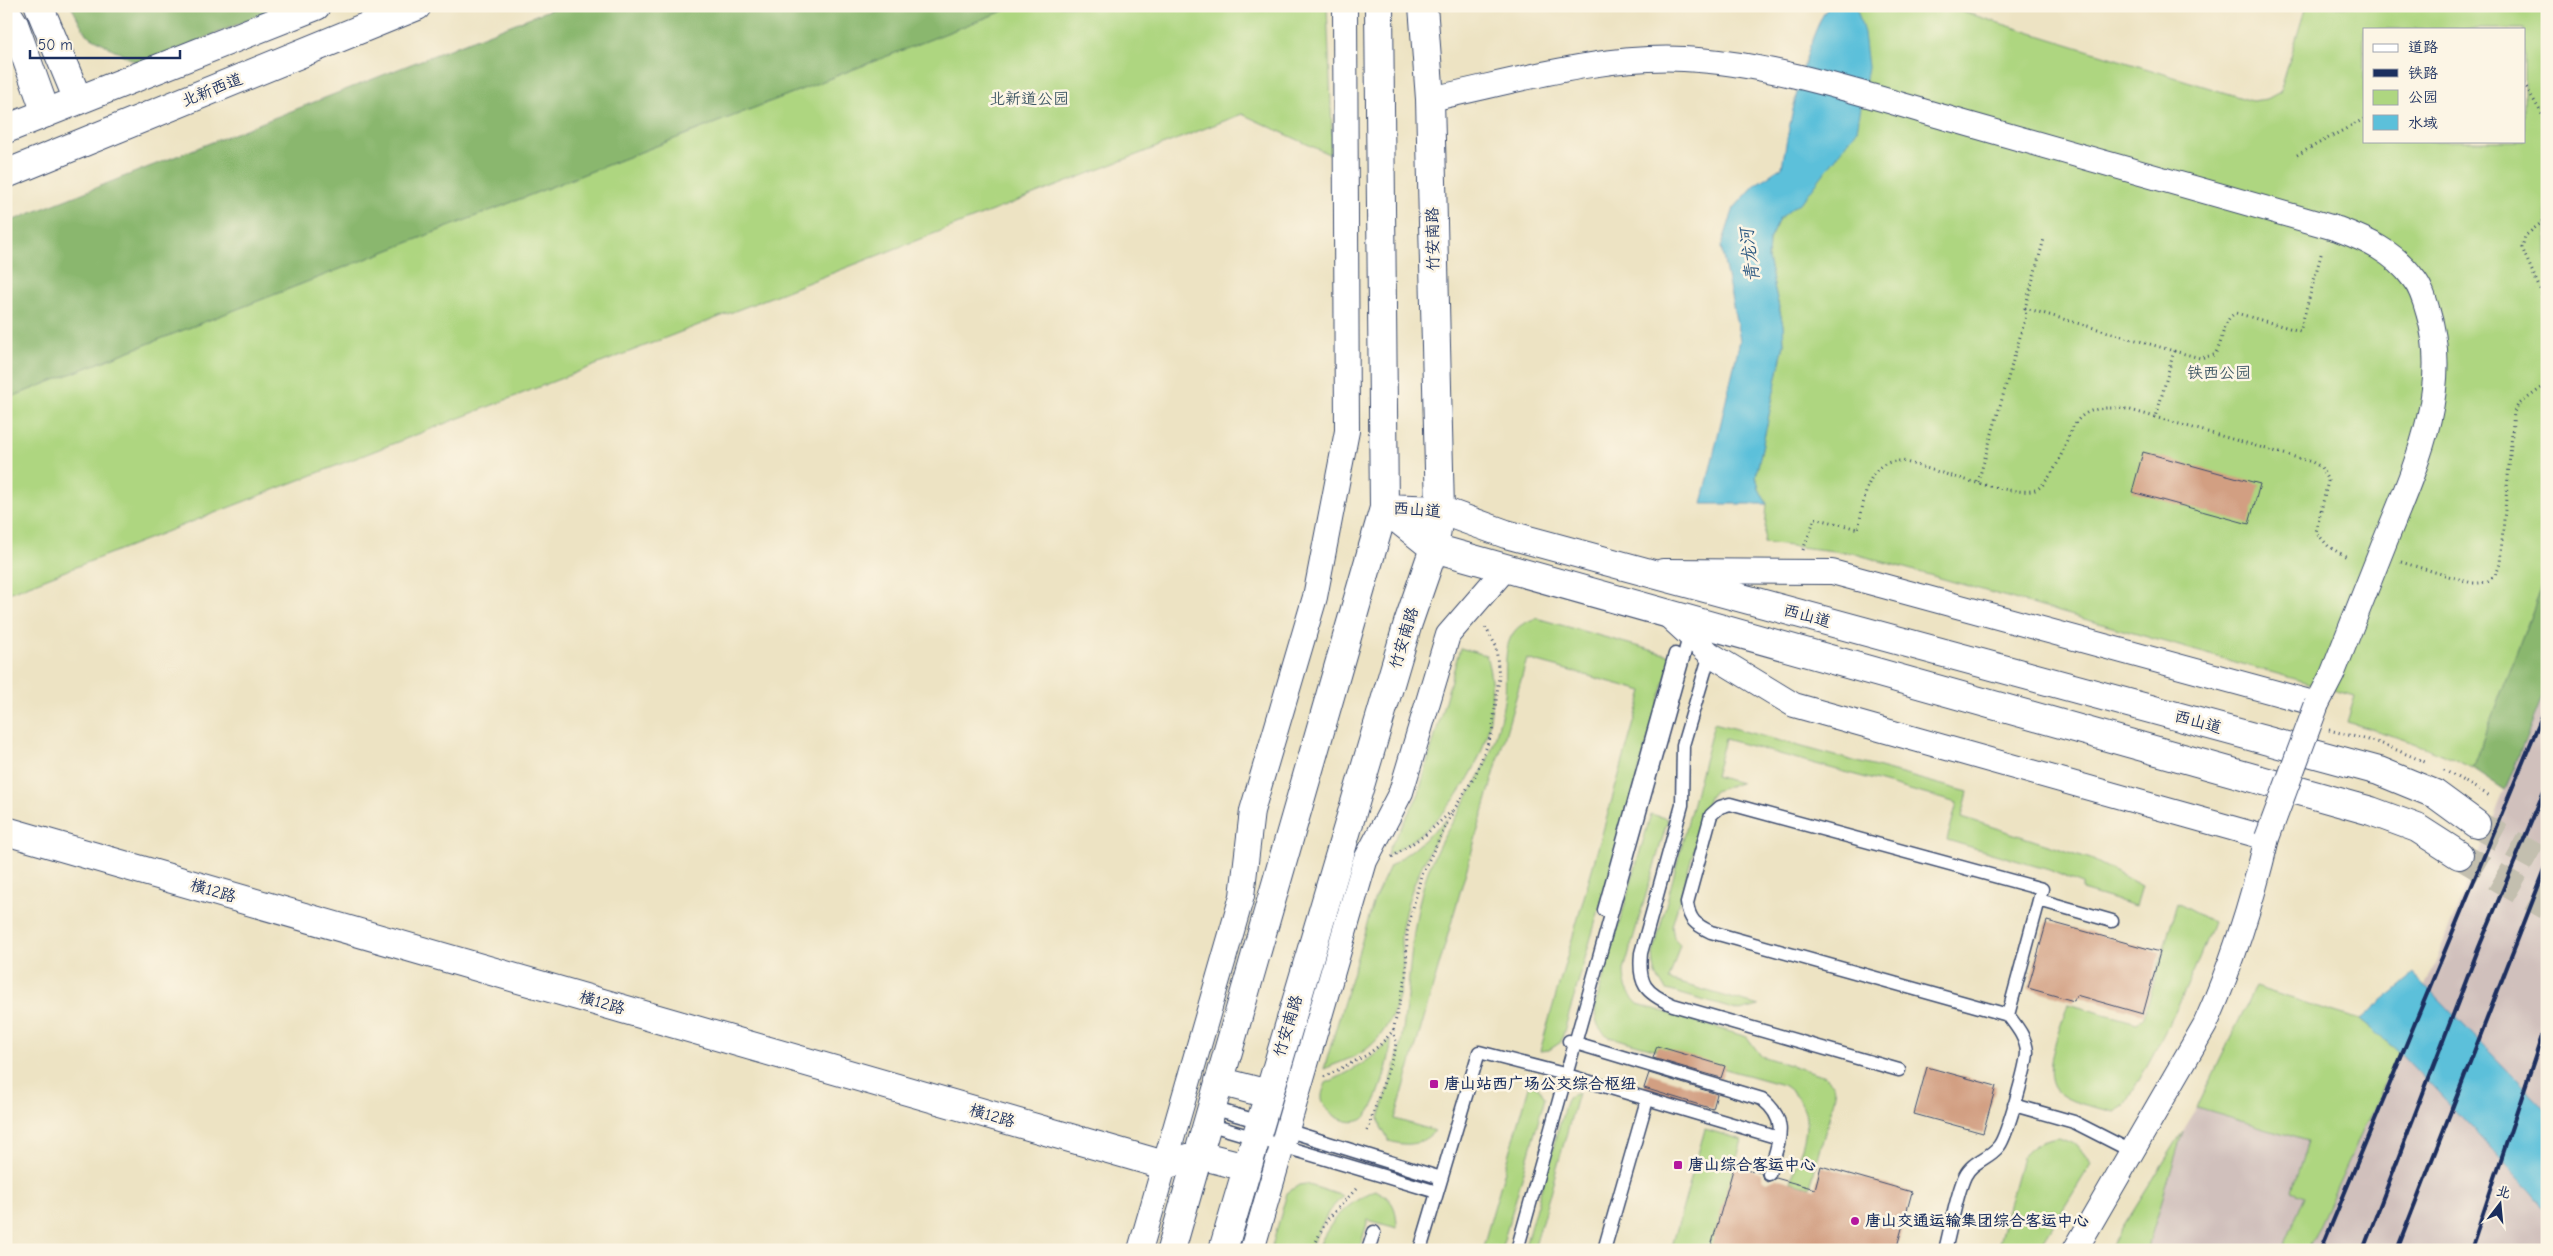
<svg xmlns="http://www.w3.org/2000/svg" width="2553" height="1256" font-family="'Comic Neue','LXGW WenKai TC',sans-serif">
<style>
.industrial{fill:#d0c0bc}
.green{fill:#aed680;stroke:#64826f;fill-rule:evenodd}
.forest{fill:#8ab76e;stroke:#527366}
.water{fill:#5cc0da;stroke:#3c789c}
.building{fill:#d29f82}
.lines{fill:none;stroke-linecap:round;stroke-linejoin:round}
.secondary-tunnel{stroke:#c3bfaf;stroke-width:28;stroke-dasharray:28 14;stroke-linecap:butt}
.lane-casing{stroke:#3a4a6d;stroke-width:15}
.street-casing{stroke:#3a4a6d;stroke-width:26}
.secondary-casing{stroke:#3a4a6d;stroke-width:30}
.primary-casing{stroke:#3a4a6d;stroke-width:30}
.path{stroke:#3a4a6d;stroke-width:3;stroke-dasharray:1 4;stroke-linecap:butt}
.lane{stroke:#fff;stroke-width:12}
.street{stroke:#fff;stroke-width:24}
.secondary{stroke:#fff;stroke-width:28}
.primary{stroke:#fff;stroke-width:28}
.rail{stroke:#1b2f5e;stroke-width:4}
.street-bridge-casing{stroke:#3a4a6d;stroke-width:26;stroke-linecap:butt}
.street-bridge{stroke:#fff;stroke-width:24}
.poi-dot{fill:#b5179e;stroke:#fcf5e5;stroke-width:2}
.labels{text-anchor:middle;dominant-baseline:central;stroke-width:5;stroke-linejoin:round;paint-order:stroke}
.street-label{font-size:16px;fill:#1b2f5e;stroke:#fcf5e5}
.park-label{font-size:16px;fill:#405966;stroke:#fcf5e5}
.poi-label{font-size:16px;font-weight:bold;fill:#1b2f5e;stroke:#fcf5e5;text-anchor:start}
.water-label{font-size:18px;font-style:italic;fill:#2e5a83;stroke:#fcf5e5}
</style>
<rect width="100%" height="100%" fill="#fcf5e5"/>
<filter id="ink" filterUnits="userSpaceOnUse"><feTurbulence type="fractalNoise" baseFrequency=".02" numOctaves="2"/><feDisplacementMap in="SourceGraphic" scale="10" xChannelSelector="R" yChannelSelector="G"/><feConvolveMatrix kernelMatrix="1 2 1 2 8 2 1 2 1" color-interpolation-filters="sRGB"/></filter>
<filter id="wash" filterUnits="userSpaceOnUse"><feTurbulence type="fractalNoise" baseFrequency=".0096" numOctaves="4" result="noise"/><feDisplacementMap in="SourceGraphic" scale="20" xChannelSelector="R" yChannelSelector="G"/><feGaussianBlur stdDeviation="1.12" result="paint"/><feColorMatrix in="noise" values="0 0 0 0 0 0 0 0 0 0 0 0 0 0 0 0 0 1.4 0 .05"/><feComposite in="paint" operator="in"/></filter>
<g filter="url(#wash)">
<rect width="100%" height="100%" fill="#ede3c3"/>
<path class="industrial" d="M2547 685V1250H2308L2399 1052Z
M2197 1108 2308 1141 2292 1190 2305 1196 2282 1250H2109Z"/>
<path class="green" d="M1016 6H1327L1333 156 1242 114 6 594V399Z
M1855 6H1944L2252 101 2267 99 2280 92 2306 6H2547V574L2472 768C2432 748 2390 734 2347 722L2355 696 1852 553 1764 543 1767 504 1759 489 1756 476 1784 344 1783 325 1768 259 1769 240 1779 219 1805 198ZM2364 29H2524V141H2364Z
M1536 618 1672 656 1561 1042 1549 1050 1540 1051 1643 691 1527 659 1395 1119 1435 1131C1420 1145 1409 1147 1389 1141L1381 1127 1379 1118C1387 1093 1396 1068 1401 1042 1411 985 1409 929 1427 874 1443 826 1481 788 1495 739 1499 725 1503 709 1505 695 1507 676 1502 647 1514 632 1520 624 1527 622 1536 618Z
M1460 648 1486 655C1506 724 1472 793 1419 835 1409 843 1397 849 1387 856L1390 847 1418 796Z
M1714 723 1968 792 1962 817 2091 859 2142 886 2136 906 2082 890V884L2049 870 1947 840 1957 803 1725 739 1715 776 1741 783 1714 791 1709 797 1672 926 1674 938 1680 944 1669 980 1759 1006 1740 1011 1667 990C1655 978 1654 970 1653 954Z
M1651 814 1668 819 1624 970C1624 985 1627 993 1638 1004L1747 1037 1761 1056 1825 1076 1833 1084 1835 1096 1810 1187 1791 1182C1801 1145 1823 1110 1783 1085L1610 1037C1597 1029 1595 1021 1595 1006Z
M1447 819C1426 856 1406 892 1401 935 1400 947 1404 958 1403 970 1402 1000 1387 1039 1359 1054 1348 1060 1335 1064 1324 1069L1374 900 1390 866 1413 849Z
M2177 903 2213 922C2190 987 2158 1046 2125 1106L2115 1112C2097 1107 2075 1105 2060 1094 2037 1079 2061 1027 2068 1004L2137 1023 2144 1017Z
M2255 987 2360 1020 2399 1052 2308 1250H2282L2305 1196 2292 1191 2308 1141 2197 1108Z
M1391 1039C1392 1055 1376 1114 1361 1120 1347 1126 1328 1115 1323 1102 1320 1095 1324 1089 1326 1083 1351 1072 1372 1060 1391 1039Z
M1530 1083 1539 1088 1545 1098 1501 1250H1482Z
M1578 1093 1534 1250H1524L1566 1102 1568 1097Z
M1705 1129 1742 1140 1711 1250H1671Z
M2183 1131 2147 1250H2109Z
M2059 1138C2075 1144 2084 1148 2091 1164L2038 1250H1997L2022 1157C2033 1144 2043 1140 2059 1138Z
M1306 1184 1343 1196 1329 1211 1309 1250H1271L1287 1193 1299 1185Z
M1375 1190C1393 1198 1397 1209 1397 1228L1368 1220 1359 1250H1317C1331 1219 1345 1205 1375 1190Z"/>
<path class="forest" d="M71 6H281L141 65 86 34Z
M559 6H1016L6 399V223Z
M2547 574V685L2505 790 2472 768Z"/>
<path class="water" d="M1829 6H1856L1864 33 1868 67 1857 130 1805 198 1779 219 1769 240 1768 259 1783 325 1784 344 1756 476 1759 489 1767 504H1702L1740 340 1721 247 1734 208 1756 184 1782 167C1788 130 1807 32 1829 6Z
M2414 974 2547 1111V1211L2531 1191 2399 1052 2360 1020Z"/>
<g id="blocks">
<path class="building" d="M2143 452 2260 484 2249 524 2132 492Z
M2047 921 2160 952 2143 1014 2076 995 2074 1001 2028 988Z
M1657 1046 1725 1066 1721 1078 1653 1058Z
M1927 1067 1996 1086 1983 1133 1914 1114Z
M1649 1073 1717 1094 1713 1109 1644 1088Z
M1734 1166 1761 1173 1763 1179 1767 1182 1776 1178 1815 1189 1821 1166 1912 1192 1896 1250H1710Z"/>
</g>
</g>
<g filter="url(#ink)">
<use href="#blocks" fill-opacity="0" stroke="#3a4a6d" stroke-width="1"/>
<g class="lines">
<path class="secondary-tunnel" d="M2476 824 2547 863
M2459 855 2547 906"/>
<defs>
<path id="lane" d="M1710 654 1683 745 1682 805 1641 953C1638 984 1645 993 1673 1005L1899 1070
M1730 804 2042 889 2008 1015 1711 932C1696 925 1689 920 1687 903L1711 815 1720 807Z
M2039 900 2112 921
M1604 910 1675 654
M1569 1041 1762 1099C1791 1122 1778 1142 1769 1174
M2014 1105 2074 1122 2133 1152
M1212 1108 1264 1123
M1208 1124 1437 1192
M1283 1129 1441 1178
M1368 1250 1374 1232
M1420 1250 1479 1052 1560 1073 1779 1138
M1517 1250 1689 637
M1604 1250 1647 1100
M1945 1250C1951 1228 1956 1195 1965 1176 1972 1161 1989 1159 1999 1146 2007 1136 2027 1065 2027 1052 2026 1037 2016 1026 2008 1015"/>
<path id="street" d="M1430 99C1513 82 1599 55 1684 59 1772 63 1869 96 1954 120 2082 157 2210 193 2338 229 2367 240 2394 252 2413 278 2421 287 2425 301 2428 312 2453 392 2411 476 2382 549 2365 591 2349 633 2332 675L2317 704 1832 572 1663 571
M1664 612 1710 654 1794 705 2267 838C2252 902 2232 965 2205 1025L2075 1250
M1140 1250 1242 896 1252 811 1315 597 1347 431 1345 6
M1252 1250 1365 861 1401 792 1448 635 1505 569"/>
<path id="secondary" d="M39 6 78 100
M6 11 14 24 46 113
M1384 508 1440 510 1506 534 2379 771 2435 794 2476 824
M1384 508 1434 548 2371 811 2417 828 2459 855
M6 831 1164 1165 1199 1155 1246 1167
M1219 1081 1268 1094
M1171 1250 1384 508 1379 6
M1223 1250 1408 623 1434 548 1440 510 1430 99 1423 6"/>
<path id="primary" d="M6 129 316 6
M6 174 417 6"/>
</defs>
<use href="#lane" class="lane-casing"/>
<use href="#street" class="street-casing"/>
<use href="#secondary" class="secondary-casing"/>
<use href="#primary" class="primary-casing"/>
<path class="path" d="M2524 83 2547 123
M2297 155 2364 119
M2547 218 2525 236 2522 248 2547 305
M2025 308 2174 351 2156 417
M2174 351 2200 358 2214 355C2225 342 2220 321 2236 313L2300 331 2322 251
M1978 482 2026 316 2025 308 2044 239
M1803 550 1815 518 1858 529C1865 501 1865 459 1902 461 1929 468 2012 498 2035 490 2041 488 2045 482 2049 477 2076 439 2062 401 2127 409L2312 462 2321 467 2328 481 2316 532 2329 547 2347 557
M2401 562 2472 583C2488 584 2496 579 2500 563L2514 412 2518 405 2547 384
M2329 730 2380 743 2425 762
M2444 770 2490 796
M1392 857 1425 835 1452 811
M1324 1077 1367 1055 1380 1045 1393 1031 1406 976 1407 932 1421 876 1453 811 1475 776 1492 733 1499 677 1496 646 1484 625
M1367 1131 1395 1050 1396 1041 1393 1031
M1312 1250 1326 1221 1356 1189"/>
<use href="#lane" class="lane"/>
<use href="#street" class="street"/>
<use href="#secondary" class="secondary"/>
<use href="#primary" class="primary"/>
<path class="rail" d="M2321 1250 2547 704
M2363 1250 2479 947 2547 784
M2397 1250 2547 864
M2471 1250 2547 1021"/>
<defs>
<path id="street-bridge" d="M2267 838 2317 704"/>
</defs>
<use href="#street-bridge" class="street-bridge-casing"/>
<use href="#street-bridge" class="street-bridge"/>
</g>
</g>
<g class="poi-dot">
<rect x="1429" y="1079" width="10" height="10" rx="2.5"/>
<rect x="1673" y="1160" width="10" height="10" rx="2.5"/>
<circle cx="1855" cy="1221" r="5"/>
</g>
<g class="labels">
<g class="street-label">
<text transform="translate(212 90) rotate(-22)">北新西道</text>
<text transform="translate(1433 239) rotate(-91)">竹安南路</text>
<text transform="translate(1417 510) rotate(4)">西山道</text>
<text transform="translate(1807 616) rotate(15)">西山道</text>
<text transform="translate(1404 638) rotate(-73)">竹安南路</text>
<text transform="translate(2198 722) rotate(15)">西山道</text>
<text transform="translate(213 891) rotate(16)">横12路</text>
<text transform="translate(602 1003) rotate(16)">横12路</text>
<text transform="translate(1288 1026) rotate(-73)">竹安南路</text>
<text transform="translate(992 1116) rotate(16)">横12路</text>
</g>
<g class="park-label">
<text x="1029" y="99">北新道公园</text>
<text x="2219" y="373">铁西公园</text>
</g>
<g class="poi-label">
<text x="1444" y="1084">唐山站西广场公交综合枢纽</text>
<text x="1688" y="1165">唐山综合客运中心</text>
<text x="1865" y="1221">唐山交通运输集团综合客运中心</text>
</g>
<g class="water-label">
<text transform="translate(1750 255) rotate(-97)">青龙河</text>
</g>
</g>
<rect width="2553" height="1256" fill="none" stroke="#fcf5e5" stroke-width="25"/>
<rect x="2363" y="28" width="162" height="115" fill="#fcf5e5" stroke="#a2a6af"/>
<rect x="2373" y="44" width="25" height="8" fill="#ffffff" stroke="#a2a6af"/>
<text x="2408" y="52" font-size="15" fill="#1b2f5e">道路</text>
<rect x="2373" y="69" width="25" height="8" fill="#1b2f5e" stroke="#a2a6af"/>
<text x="2408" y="78" font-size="15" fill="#1b2f5e">铁路</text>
<rect x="2373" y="90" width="25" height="15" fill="#aed680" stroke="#a2a6af"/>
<text x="2408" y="102" font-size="15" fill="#1b2f5e">公园</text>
<rect x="2373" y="115" width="25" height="15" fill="#5cc0da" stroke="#a2a6af"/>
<text x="2408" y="128" font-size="15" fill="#1b2f5e">水域</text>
<g transform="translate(2500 1204) rotate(16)" stroke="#fcf5e5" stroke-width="4" paint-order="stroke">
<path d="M0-4L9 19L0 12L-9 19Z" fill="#1b2f5e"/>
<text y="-8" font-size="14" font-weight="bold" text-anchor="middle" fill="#1b2f5e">北</text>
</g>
<path d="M30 50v8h150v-8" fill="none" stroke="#1b2f5e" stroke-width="2.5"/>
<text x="38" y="50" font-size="15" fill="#1b2f5e" stroke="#fcf5e5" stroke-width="4" paint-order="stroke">50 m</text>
</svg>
